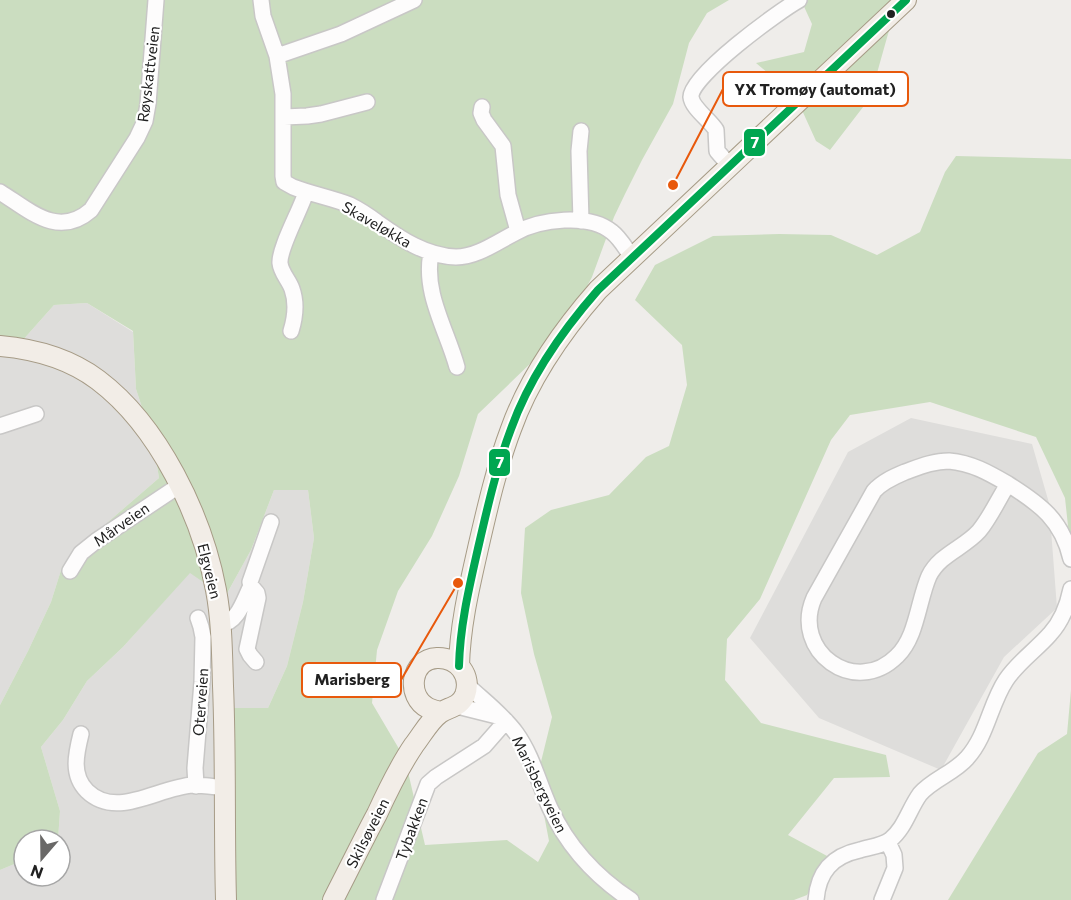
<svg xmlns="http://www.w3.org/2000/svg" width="1071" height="900" font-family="Commissioner,sans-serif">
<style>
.residential{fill:#dedddb}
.forest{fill:#cbddc0}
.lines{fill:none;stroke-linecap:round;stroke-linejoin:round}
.minor-casing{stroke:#c8c7c6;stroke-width:18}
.major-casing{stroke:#a69b86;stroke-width:22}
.minor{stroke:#fdfcfc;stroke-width:15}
.major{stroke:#f2ede7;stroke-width:20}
.bus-1-casing{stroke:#fff;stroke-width:12}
.bus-1{stroke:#00a651;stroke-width:8}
.bus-dot{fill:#212121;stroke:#fff;stroke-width:2}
.labels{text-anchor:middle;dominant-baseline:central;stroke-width:4.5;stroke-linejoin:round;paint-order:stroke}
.street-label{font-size:15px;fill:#212121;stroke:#fff}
.leader{fill:none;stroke:#e8590c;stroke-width:2}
.callout-dot{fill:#e8590c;stroke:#fff;stroke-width:2}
.callout{fill:#fff;stroke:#e8590c;stroke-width:2}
.callout-label{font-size:16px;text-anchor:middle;font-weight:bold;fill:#212121}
.line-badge{stroke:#fff;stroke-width:2}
.badge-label{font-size:16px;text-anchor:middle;font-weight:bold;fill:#fff}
</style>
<rect width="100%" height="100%" fill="#efedea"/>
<path class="residential" d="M87 303 133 332 136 389 153 441 159 478 108 522 62 567 51 602 28 651 0 705V346L22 341 54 305Z
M911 418 1032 444 1049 503 1057 608 1004 657 941 770 819 718 750 638 848 452Z
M274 490H308L314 538 303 602 287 666 268 708 224 900H0V870L24 860V876H60V840H58L60 811 41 747 63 720 87 681 123 647 190 572 225 597 251 550Z"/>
<path class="forest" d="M0 0H729L707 13 689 43 673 104 642 160 625 194 614 217 592 277 562 333 478 414 459 476 432 536 398 591 377 650 372 703 405 759 425 845 507 840 538 862 549 841 537 778 552 717 534 654 521 593 525 528 551 510 609 495 646 457 669 446 687 385 682 345 635 300 655 265 713 236 779 234 831 235 877 255 920 232 945 172 956 156 1071 159V554L1065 498 1036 437 930 402 850 415 831 440 760 599 727 639 725 680 761 723 886 755 890 777 834 778 788 835 829 857 807 895 794 900H224L222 758 234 708H268L287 666 303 602 314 538 308 490H274L251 550 225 597 190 573 123 647 87 681 63 720 41 747 60 811 58 840H24V860L0 870V705L28 651 51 602 62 567 108 522 159 478 153 441 136 389 133 331 87 303 54 305 22 341 0 346Z
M801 0H899L888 34 870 98 830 150 816 141 796 97 756 63 804 52 812 24Z
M1071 690V900H948L1038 753 1067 734Z"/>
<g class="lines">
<defs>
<path id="minor" d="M261 0 263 16 277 56 283 94V176L284 182 293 187C311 194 332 198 350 205 360 210 369 216 377 222 401 239 426 256 456 257 477 257 497 242 515 233 540 219 589 213 612 232 620 238 626 249 632 257
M277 56 341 34 414 0
M482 107 481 113 484 120 503 146 508 195 518 231
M284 117 307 116 321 114 367 102
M581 131 579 151 581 221
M730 166 717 151 716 130C710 120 692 108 691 97 690 76 779 11 799 0
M0 192C29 210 58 239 91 210L137 138 145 121 148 104 156 0
M431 253C423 293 447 330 457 367
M291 331C295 318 297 303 292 289 289 280 281 273 280 263 279 248 301 209 306 192
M0 426 36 414
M1008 484C999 498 990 518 979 531 964 548 940 554 929 576 918 601 917 637 897 656 855 698 791 651 814 598L874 491C882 482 893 477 905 472 919 467 933 461 949 461 972 463 989 473 1008 484 1040 504 1062 520 1071 559
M70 571 81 553 96 541 180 485
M251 586 257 593 258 598 247 649 250 655 256 662
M221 624C238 623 244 599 251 586L250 582 271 522
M467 685C484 701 502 714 516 733 532 755 539 784 550 808 568 847 596 877 631 900
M457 706 501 717
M81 734C76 754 71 775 87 791 117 820 158 787 193 785 203 785 215 787 225 788
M196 786 195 768 202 682 203 637 201 627 198 618
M384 900 428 784 436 777 484 746 506 721
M816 900C818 872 832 856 860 850 869 847 882 846 890 840 905 828 909 809 920 794 933 779 954 773 967 758 987 736 990 704 1006 680 1018 662 1036 650 1050 634 1061 622 1068 604 1071 589
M882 900 895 868 894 855 888 842"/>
<path id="major" d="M0 346C34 349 70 359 98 380 159 426 202 516 216 590 222 622 222 654 223 686 226 757 224 829 226 900
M459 666C460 624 470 584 479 544 488 505 497 466 511 429 530 376 562 331 598 290L906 0
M333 900C348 871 362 842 377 814 388 790 399 767 414 745 422 735 429 721 440 713 449 707 460 707 465 695 472 676 458 657 437 658 410 659 406 697 428 708 432 710 437 711 441 712"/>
</defs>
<use href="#minor" class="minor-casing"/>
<use href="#major" class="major-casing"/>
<use href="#minor" class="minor"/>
<use href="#major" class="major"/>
<defs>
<path id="bus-1" d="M459 666C460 624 470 584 479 544 488 505 497 466 511 429 530 376 562 331 598 290L906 0"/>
</defs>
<use href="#bus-1" class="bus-1-casing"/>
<use href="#bus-1" class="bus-1"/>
</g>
<circle class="bus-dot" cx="891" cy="14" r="5"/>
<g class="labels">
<g class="street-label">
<text transform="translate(148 74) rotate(-83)">Røyskattveien</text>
<text transform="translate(377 224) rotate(30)">Skaveløkka</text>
<text transform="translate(121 524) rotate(-35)">Mårveien</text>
<text transform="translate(210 571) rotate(76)">Elgveien</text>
<text transform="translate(200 702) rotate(-86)">Oterveien</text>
<text transform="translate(540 784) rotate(64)">Marisbergveien</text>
<text transform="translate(411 829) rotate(-70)">Tybakken</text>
<text transform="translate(367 833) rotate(-63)">Skilsøveien</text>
</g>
</g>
<path class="leader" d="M673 185L723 89M458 583L401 680"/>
<g class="callout-dot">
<circle cx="673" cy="185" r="6"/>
<circle cx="458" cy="583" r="6"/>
</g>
<g class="callout">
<rect x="723" y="72" width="185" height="34" rx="6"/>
<rect x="302" y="663" width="99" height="34" rx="6"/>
</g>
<g class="callout-label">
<text x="815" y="95">YX Tromøy (automat)</text>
<text x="352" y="685">Marisberg</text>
</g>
<g class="line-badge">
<rect x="743" y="128" width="23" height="29" rx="6" fill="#00a651"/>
<rect x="488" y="448" width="23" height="29" rx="6" fill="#00a651"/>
</g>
<g class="badge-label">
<text x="755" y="148">7</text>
<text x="500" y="468">7</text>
</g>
<g transform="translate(42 858) rotate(200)"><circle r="28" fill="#ffffff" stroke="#a6a6a6" stroke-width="1.5"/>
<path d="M0-4.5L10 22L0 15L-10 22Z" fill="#696867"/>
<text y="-9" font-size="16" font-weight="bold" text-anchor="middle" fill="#212121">N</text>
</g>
</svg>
